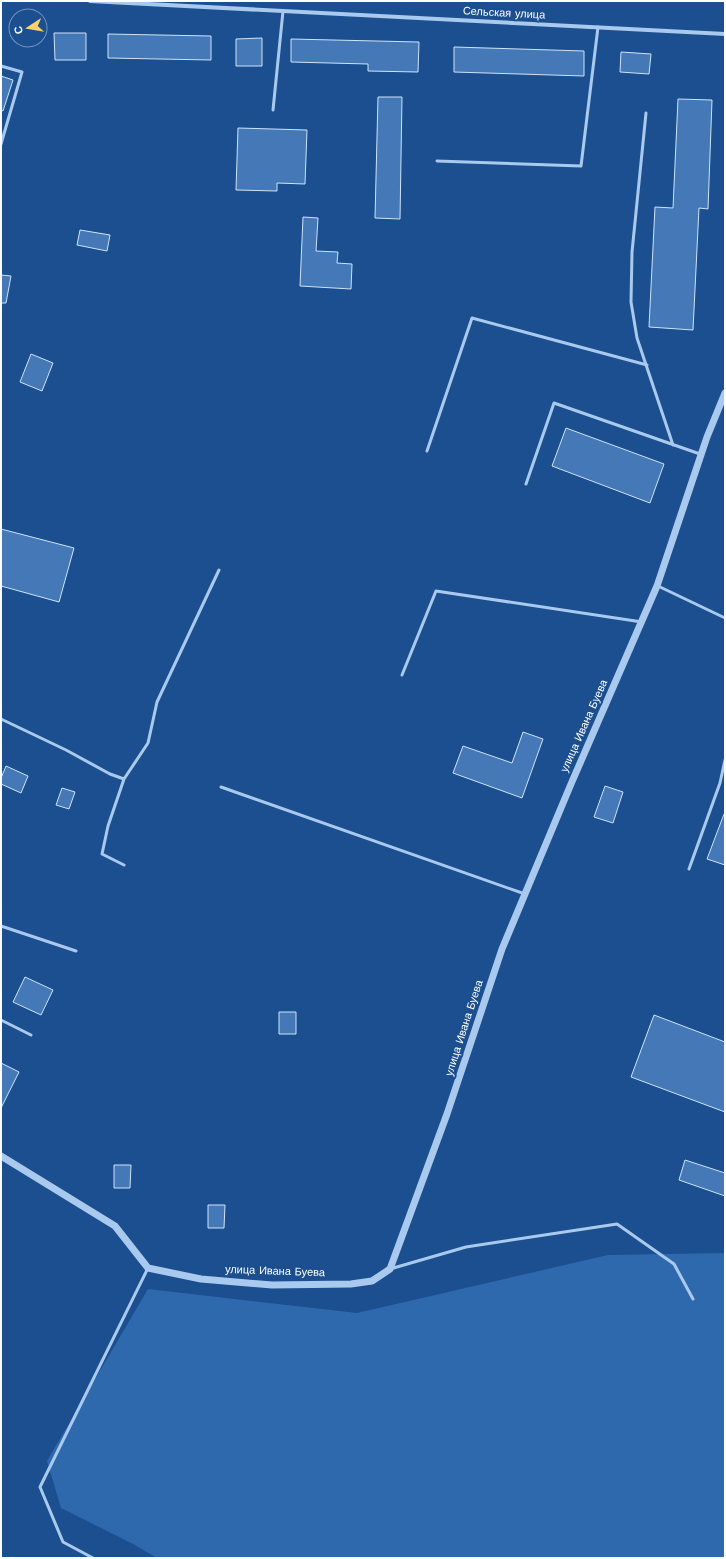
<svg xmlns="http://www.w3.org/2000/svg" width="726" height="1559" font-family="'Work Sans',sans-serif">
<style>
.green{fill:#2e69ad}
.building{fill:#4478b7;stroke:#cfe3fa}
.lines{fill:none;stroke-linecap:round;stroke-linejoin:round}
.service{stroke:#a9c9ee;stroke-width:3}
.minor{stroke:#a9c9ee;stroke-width:4}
.tertiary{stroke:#a9c9ee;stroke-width:7}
.labels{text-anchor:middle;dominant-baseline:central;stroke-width:4;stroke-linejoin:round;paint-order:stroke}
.street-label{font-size:11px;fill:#fff;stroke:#1b4f8f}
</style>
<rect width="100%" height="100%" fill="#1b4f8f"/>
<path class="green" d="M725 1253V1558H157L135 1545 61 1508 47 1461 148 1289 357 1313 608 1255Z"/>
<path class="building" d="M54 33H86V60H55Z
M108 34 211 36V60L108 58Z
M262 38V66H236V39Z
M291 39 419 42 418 72 368 71V64L291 62Z
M454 47 584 51V76L454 72Z
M621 52 651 54 649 74 620 72Z
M1 76 13 80 3 111 1 110Z
M378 97H402L400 219 375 218Z
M678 99 712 100 708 209 699 208 693 330 649 327 655 207 673 208Z
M238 128 307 130 305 184 277 183V191L236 190Z
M303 217 318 218 316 251 338 252 337 263 352 264 351 289 300 286Z
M80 230 110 235 107 251 77 245Z
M1 275 11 276 6 303H1Z
M31 354 53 363 42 391 20 382Z
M566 428 664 464 650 503 552 466Z
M1 529 74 548 59 602 1 586Z
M523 732 543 739 522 798 453 773 463 746 512 763Z
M6 766 28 776 21 793 1 784V778Z
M605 786 623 792 613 823 594 817Z
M62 788 75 792 69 809 56 805Z
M724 814H725V865L707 859Z
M25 977 53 990 41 1015 13 1002Z
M279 1012H296V1034H279Z
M654 1015 725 1042V1112L631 1077Z
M1 1063 19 1072 1 1108Z
M685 1160 725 1173V1196L679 1180Z
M114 1165H131L130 1188H114Z
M208 1205H225L224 1228H208Z"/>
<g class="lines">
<path class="service" d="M1 66 22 72 1 144
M273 110 283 11
M646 113 632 252 631 302 637 338 673 445
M437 161 581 166 598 27
M427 451 472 318 647 365
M526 484 554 403 700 454
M658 586 725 618
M402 675 436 591 642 622
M1 719 66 750 110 774 124 779 108 826 102 854 124 865
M124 779 148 743 157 702 219 570
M221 787 525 894
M689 869 720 783 725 760
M1 926 76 951
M1 1020 31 1035
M390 1269 466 1247 617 1224 674 1264 693 1299
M93 1558 63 1542 40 1487 148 1268"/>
<path class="minor" d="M90 1 725 34"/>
<path class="tertiary" d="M1 1156 115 1226 148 1268 201 1279 272 1285 351 1284 372 1281 390 1269 447 1114 502 949 571 784 657 586 707 437 725 393"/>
</g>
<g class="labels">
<g class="street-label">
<text transform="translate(504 13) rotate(3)">Сельская улица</text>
<text transform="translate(584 726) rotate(-66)">улица Ивана Буева</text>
<text transform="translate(464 1028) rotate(-72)">улица Ивана Буева</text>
<text transform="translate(275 1271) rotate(2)">улица Ивана Буева</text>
</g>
</g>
<rect width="726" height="1559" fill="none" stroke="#ffffff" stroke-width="4"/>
<g transform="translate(28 28) rotate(258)"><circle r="19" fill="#1b4f8f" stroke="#7695bc"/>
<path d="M0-3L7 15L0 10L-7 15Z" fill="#ffd166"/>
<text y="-6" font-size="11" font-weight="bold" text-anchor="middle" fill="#ffffff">С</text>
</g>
</svg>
